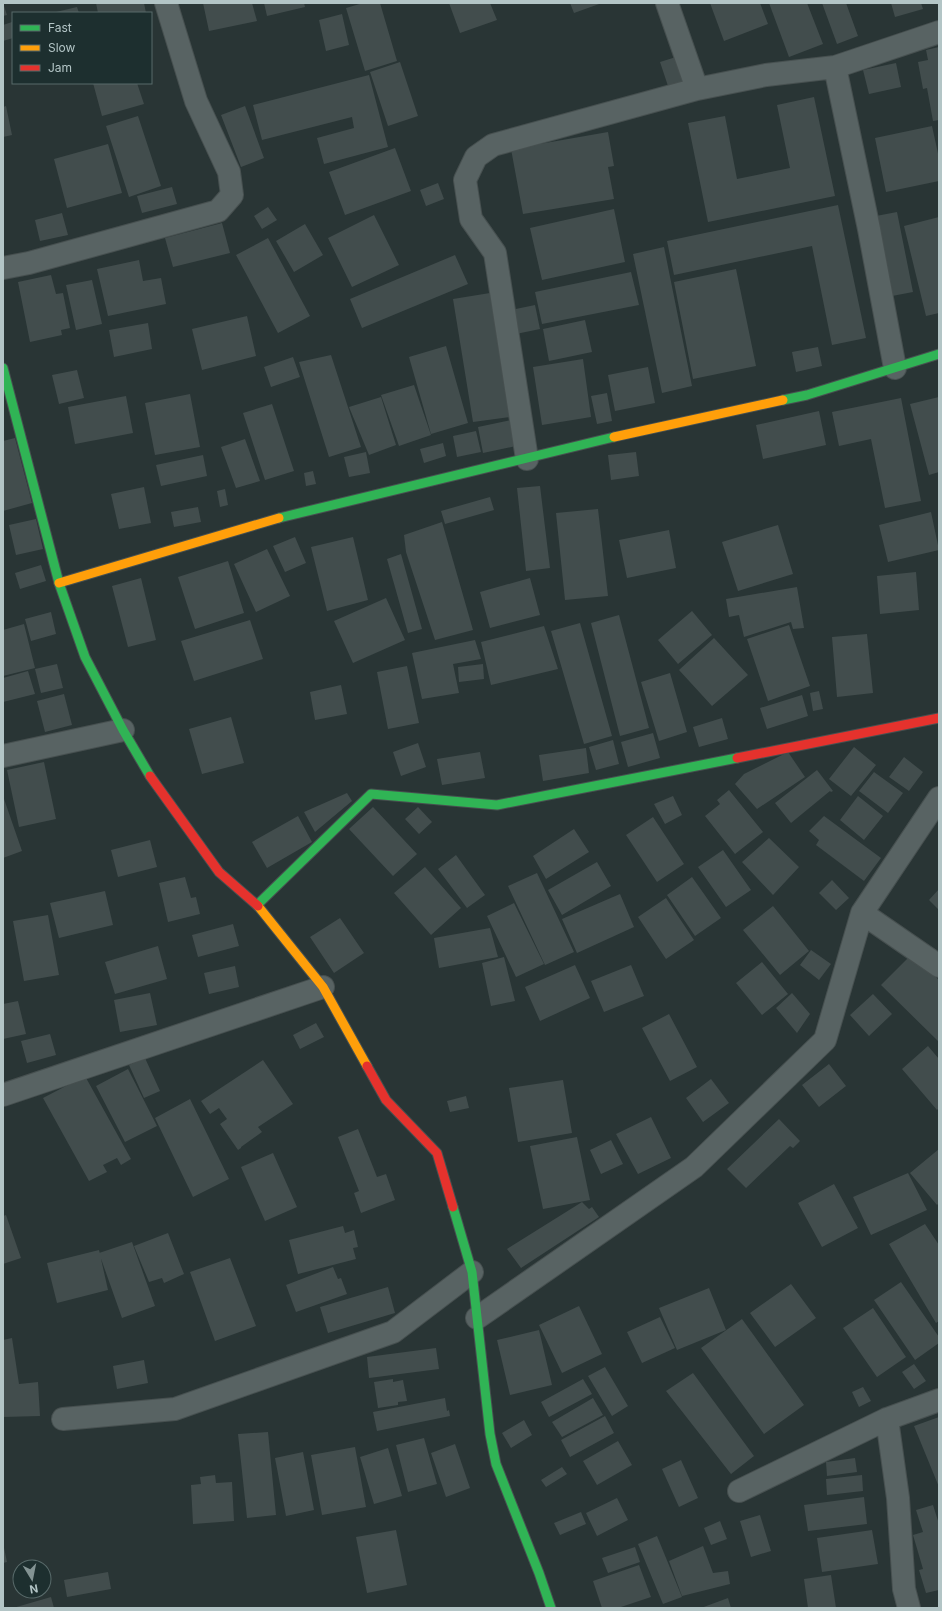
<svg xmlns="http://www.w3.org/2000/svg" width="942" height="1611" font-family="Inter,sans-serif">
<style>
.building{fill:#424d4d}
.lines{fill:none;stroke-linecap:round;stroke-linejoin:round}
.street-casing{stroke:#475050;stroke-width:24}
.fast-casing{stroke:#475050;stroke-width:11}
.slow-casing{stroke:#475050;stroke-width:11}
.jam-casing{stroke:#475050;stroke-width:11}
.street{stroke:#586363;stroke-width:22}
.fast{stroke:#30b455;stroke-width:9}
.slow{stroke:#ff9f0a;stroke-width:9}
.jam{stroke:#e5322d;stroke-width:9}
</style>
<rect width="100%" height="100%" fill="#293535"/>
<path class="building" d="M3 3 7 15 3 16Z
M96 3H144L146 13H98Z
M203 3H252L257 21 209 31Z
M264 3H304L305 7 267 16Z
M363 3H380L397 61 365 71 346 8Z
M449 3H490L497 20 460 33Z
M570 3H602L574 13Z
M710 3H760L768 24 724 41Z
M769 3H807L823 44 789 57Z
M822 3H846L858 36 837 44Z
M891 3H921L923 9 895 17Z
M77 7 79 13H56V12Z
M342 14 349 45 326 51 319 20Z
M12 22 13 38 3 41V25Z
M939 47V120L933 121 927 88 923 89 918 62 928 60 926 50Z
M676 57 685 84 669 89 660 62Z
M400 62 418 116 388 126 370 72Z
M896 63 901 87 869 94 863 70Z
M369 75 388 147 324 164 317 138 354 128 352 117 262 140 253 105Z
M93 83H137L144 104 102 116Z
M814 97 835 196 708 222 688 123 725 116 737 179 790 168 777 105Z
M6 106 12 135 3 137V107Z
M245 106 264 158 241 167 221 115Z
M138 116 161 186 129 197 106 126Z
M932 126 939 158V181L886 192 875 138Z
M608 132 614 166 608 167 614 199 523 214 511 149Z
M108 144 122 193 67 208 54 159Z
M395 148 411 191 345 215 329 172Z
M438 183 444 199 426 206 420 190Z
M172 187 177 204 142 213 137 196Z
M838 205 866 338 832 345 812 246 674 275 667 241Z
M268 207 277 220 262 229 254 216Z
M614 209 625 262 542 280 530 228Z
M897 212 913 292 892 296 876 216Z
M62 213 68 235 40 241 35 220Z
M374 215 399 265 352 287 328 238Z
M939 217V313L926 316 904 226Z
M222 223 230 253 173 267 165 238Z
M305 224 323 255 294 272 276 241Z
M268 238 310 316 278 333 236 255Z
M664 247 692 386 662 393 633 254Z
M455 255 468 284 362 328 350 299Z
M139 260 143 281 161 278 166 304 108 316 97 269Z
M736 269 756 366 693 379 674 282Z
M631 272 639 305 542 324 535 292Z
M51 275 56 294 63 293 70 328 61 330 62 335 30 342 18 282Z
M92 280 102 324 76 330 66 285Z
M490 293 510 417 473 422 453 299Z
M535 305 540 329 516 334 511 310Z
M247 316 256 356 202 370 192 329Z
M585 320 592 352 549 361 543 329Z
M148 323 152 349 114 357 109 330Z
M446 346 468 423 431 434 409 357Z
M818 347 822 366 796 372 792 352Z
M331 355 361 447 329 457 299 362Z
M293 357 300 377 271 387 264 367Z
M583 359 591 417 542 425 533 367Z
M648 367 655 403 615 411 608 375Z
M77 370 84 398 59 404 52 375Z
M414 385 431 435 399 446 381 395Z
M607 393 612 421 597 424 591 396Z
M190 394 200 447 155 455 145 403Z
M126 396 133 433 75 444 68 407Z
M381 397 396 445 369 455 349 407Z
M939 397V472L929 475 910 404Z
M901 398 921 501 885 508 871 439 839 446 832 412Z
M272 404 294 471 265 480 243 413Z
M819 411 826 445 763 459 756 425Z
M511 420 516 446 483 453 478 427Z
M476 431 481 452 457 457 453 436Z
M15 438 32 503 3 511V441Z
M245 439 260 481 236 488 221 447Z
M443 443 446 456 424 463 420 449Z
M366 452 370 473 349 477 344 457Z
M636 452 639 476 611 480 608 455Z
M203 455 207 476 161 486 156 465Z
M313 471 316 484 306 486 304 473Z
M540 486 550 568 526 571 517 488Z
M144 487 151 523 119 529 111 494Z
M225 489 228 505 220 507 217 491Z
M490 497 494 510 445 524 441 511Z
M198 507 201 522 174 527 171 512Z
M598 509 608 596 565 600 556 513Z
M931 512 939 550 888 562 879 525Z
M36 519 43 549 16 555 9 525Z
M442 522 473 630 435 640 406 552 404 535Z
M778 525 793 574 738 591 722 542Z
M669 530 676 568 627 578 619 540Z
M295 537 306 563 285 572 273 546Z
M353 537 368 600 327 611 311 547Z
M267 549 290 596 256 612 234 564Z
M401 554 422 629 408 633 387 559Z
M228 561 244 613 195 629 178 577Z
M41 565 46 581 20 589 15 573Z
M916 572 919 610 880 614 877 576Z
M141 578 156 640 128 647 112 586Z
M530 578 540 615 490 628 480 592Z
M797 587 804 628 793 629 791 622 744 637 739 615 729 617 726 599Z
M386 598 405 640 353 663 334 621Z
M692 611 712 635 678 664 658 640Z
M51 612 56 634 31 641 25 619Z
M619 615 649 728 620 736 591 623Z
M250 620 263 659 194 681 181 641Z
M580 623 612 736 584 744 551 631Z
M24 624 35 668 3 676V630Z
M789 625 810 686 768 701 747 639Z
M544 626 558 669 491 685 481 642Z
M867 634 873 693 837 697 832 637Z
M714 638 748 675 712 706 679 670Z
M475 640 481 659 453 664 459 693 422 699 412 653Z
M57 664 63 688 41 693 35 669Z
M483 664 484 679 459 682 458 667Z
M407 666 419 723 388 729 377 672Z
M28 671 35 694 3 702V678Z
M670 673 687 732 659 741 641 682Z
M341 685 347 714 315 720 310 692Z
M819 691 823 709 813 711 810 693Z
M64 694 72 725 45 732 37 701Z
M802 695 808 716 767 729 760 708Z
M231 717 244 763 202 774 189 729Z
M722 718 728 739 699 747 693 727Z
M653 733 660 758 628 767 621 742Z
M613 740 619 764 596 770 589 747Z
M418 743 426 767 401 776 393 752Z
M854 747 876 765 851 796 829 779Z
M586 748 589 773 543 781 539 755Z
M480 752 485 778 442 785 437 759Z
M788 752 805 777 757 809 735 784 744 774Z
M904 757 923 772 909 791 889 777Z
M44 762 56 819 19 827 7 770Z
M817 770 833 791 831 792 830 791 791 823 775 803Z
M874 772 903 793 888 813 859 791Z
M729 790 763 832 735 854 705 816 720 804 717 800Z
M347 793 352 801 315 832 304 812Z
M3 796 22 851 3 858Z
M673 796 682 815 665 824 654 804Z
M858 796 883 816 864 840 840 820Z
M373 807 417 854 393 876 349 829Z
M418 807 432 822 419 834 405 819Z
M298 816 312 842 267 868 252 842Z
M824 816 881 858 864 881 816 845 819 840 809 831Z
M653 817 684 864 657 882 626 835Z
M574 829 589 852 546 879 533 856Z
M769 838 799 867 773 895 742 862Z
M150 840 157 867 118 877 111 850Z
M723 850 751 890 726 907 698 867Z
M456 855 485 895 467 908 438 869Z
M597 862 611 886 562 915 548 890Z
M425 867 461 908 431 935 394 893Z
M537 873 574 952 545 965 508 886Z
M185 877 191 898 196 897 200 914 168 922 159 883Z
M692 877 721 918 695 936 667 895Z
M832 880 849 898 836 910 819 893Z
M939 889V910L929 900Z
M105 891 113 925 59 938 50 903Z
M620 894 634 927 577 953 562 919Z
M666 898 694 940 666 959 638 917Z
M514 903 544 964 516 977 487 916Z
M773 906 809 951 780 975 743 930Z
M48 915 59 975 24 981 13 921Z
M340 918 364 953 334 973 310 937Z
M233 924 239 946 198 957 192 935Z
M490 928 498 957 439 968 434 938Z
M158 946 167 979 115 994 105 962Z
M811 950 831 964 819 980 800 965Z
M912 954 939 980V1042L881 985Z
M504 957 515 1001 491 1006 482 963Z
M762 962 788 994 762 1015 736 983Z
M575 965 590 998 540 1021 525 987Z
M631 965 644 996 604 1012 591 981Z
M235 966 239 987 209 994 204 973Z
M150 993 157 1025 120 1032 114 1000Z
M792 993 810 1014 797 1033 776 1008Z
M873 994 892 1014 869 1036 850 1015Z
M18 1001 26 1034 3 1039V1004Z
M669 1014 697 1067 670 1081 642 1028Z
M316 1023 324 1037 300 1049 293 1035Z
M50 1034 56 1055 27 1063 21 1041Z
M928 1046 939 1059V1108L937 1110 902 1069Z
M145 1058 160 1091 144 1098 129 1065Z
M263 1060 293 1104 258 1127 262 1132 241 1147V1148L238 1150 220 1124 227 1119 219 1108 210 1114 201 1101Z
M829 1064 846 1086 819 1107 802 1085Z
M128 1069 157 1126 125 1142 96 1086Z
M85 1076 131 1159 121 1165 117 1158 103 1165 107 1172 89 1181 43 1098Z
M711 1079 729 1103 703 1122 686 1098Z
M563 1080 572 1133 518 1142 509 1088Z
M466 1096 469 1108 450 1112 447 1101Z
M190 1099 229 1179 193 1197 155 1118Z
M651 1117 671 1158 638 1174 616 1134Z
M779 1119 800 1141 793 1148 790 1146 746 1188 727 1169Z
M358 1129 377 1177 386 1174 395 1200 361 1213 354 1193 359 1191 338 1137Z
M577 1137 590 1200 543 1209 530 1146Z
M611 1140 623 1164 601 1174 590 1150Z
M939 1149V1203L937 1205 910 1173Z
M273 1153 297 1207 265 1221 241 1167Z
M908 1173 927 1210 871 1235 853 1197Z
M834 1184 858 1228 822 1247 798 1203Z
M582 1202 589 1209 592 1207 599 1217 521 1268 507 1249Z
M6 1215 21 1258 3 1264V1216Z
M925 1224 939 1245V1321L936 1323 889 1244Z
M343 1226 345 1233 354 1230 358 1247 353 1248 356 1259 298 1274 289 1240Z
M168 1233 184 1274 164 1283 162 1278 149 1282 134 1246Z
M132 1242 155 1306 122 1318 99 1253Z
M99 1250 108 1290 57 1303 47 1263Z
M230 1258 256 1326 215 1341 190 1272Z
M333 1267 338 1279 341 1278 347 1294 296 1312 286 1285Z
M901 1282 939 1337V1343L915 1360 874 1300Z
M791 1284 816 1318 775 1347 750 1313Z
M388 1287 395 1313 328 1333 320 1307Z
M709 1288 726 1330 677 1350 659 1308Z
M579 1306 602 1354 562 1373 539 1325Z
M873 1308 906 1357 877 1377 843 1328Z
M660 1317 675 1348 642 1363 627 1332Z
M742 1319 804 1405 764 1434 701 1348Z
M539 1330 552 1385 510 1395 497 1340Z
M12 1338 19 1384 38 1382 40 1416 3 1417V1340Z
M436 1348 439 1369 369 1378 367 1357Z
M144 1360 148 1383 117 1389 113 1366Z
M914 1364 926 1381 914 1389 902 1372Z
M605 1367 628 1406 612 1416 588 1376Z
M693 1373 754 1456 731 1474 666 1391Z
M393 1379V1382L403 1380 407 1401 398 1402V1405L378 1408 374 1382Z
M583 1379 592 1394 549 1417 541 1402Z
M863 1387 871 1401 859 1407 852 1392Z
M445 1398 447 1411 449 1410 450 1416 377 1431 373 1412Z
M593 1398 603 1415 562 1437 552 1422Z
M605 1416 614 1433 570 1457 561 1440Z
M939 1417V1487L914 1426Z
M524 1420 532 1435 511 1448 502 1433Z
M268 1432 276 1515 247 1518 238 1434Z
M424 1438 437 1484 408 1492 396 1445Z
M618 1441 632 1465 597 1485 583 1461Z
M455 1444 470 1488 446 1497 431 1453Z
M355 1447 366 1507 322 1515 311 1455Z
M388 1448 402 1496 374 1504 360 1457Z
M303 1452 314 1510 286 1516 275 1458Z
M855 1458 857 1472 827 1476 826 1462Z
M681 1460 698 1498 679 1507 662 1469Z
M562 1467 567 1474 546 1487 541 1480Z
M215 1475 216 1483 232 1482 234 1521 193 1524 191 1485 201 1484 200 1477Z
M862 1475 863 1491 827 1495 826 1479Z
M864 1497 867 1524 808 1531 804 1505Z
M617 1498 628 1520 597 1536 586 1513Z
M933 1505 939 1524V1590L926 1593 919 1570 923 1569 913 1535 923 1532 916 1510Z
M581 1512 586 1524 560 1535 554 1523Z
M760 1515 771 1551 751 1557 740 1521Z
M720 1521 727 1539 711 1545 704 1528Z
M396 1530 407 1585 367 1593 356 1537Z
M872 1530 878 1564 822 1572 817 1538Z
M657 1536 682 1597 663 1604 638 1544Z
M3 1543 7 1562 3 1563Z
M703 1546 713 1573 728 1571 730 1584 682 1596 669 1561Z
M635 1547 640 1562 608 1573 602 1558Z
M639 1565 651 1597 618 1608H602L593 1581Z
M108 1572 111 1589 67 1597 64 1580Z
M831 1575 836 1608H808L804 1579Z
M51 1597 54 1608H13Z
M728 1598 731 1608H701Z"/>
<g class="lines">
<defs>
<path id="street" d="M667 3 697 89 766 75 835 67 939 32
M835 67 869 229 895 368
M3 268 29 263 218 211 232 195 229 172 196 101 166 3
M527 459 495 253 471 219 465 180 476 157 493 145 697 89
M3 756 123 730
M862 913 939 798
M3 1095 323 987
M477 1318 694 1167 825 1040 862 913 939 966
M63 1419 175 1409 393 1332 472 1272
M887 1419 898 1498 904 1589 909 1608
M739 1491 887 1419 939 1400"/>
<path id="fast" d="M3 368 59 583 85 657 123 730 150 776
M783 400 807 395 939 354
M279 518 614 437
M257 905 371 794 497 805 737 758
M453 1207 472 1272 490 1434 496 1464 539 1573 551 1608"/>
<path id="slow" d="M614 437 783 400
M59 583 279 518
M258 906 323 987 367 1066"/>
<path id="jam" d="M737 758 939 718
M150 776 219 872 258 906
M367 1066 386 1100 437 1153 453 1207"/>
</defs>
<use href="#street" class="street-casing"/>
<use href="#fast" class="fast-casing"/>
<use href="#slow" class="slow-casing"/>
<use href="#jam" class="jam-casing"/>
<use href="#street" class="street"/>
<use href="#fast" class="fast"/>
<use href="#slow" class="slow"/>
<use href="#jam" class="jam"/>
</g>
<rect width="942" height="1611" fill="none" stroke="#b3c5c6" stroke-width="8"/>
<rect x="12" y="12" width="140" height="72" fill="#1d2f2f" stroke="#596b6b"/>
<rect x="20" y="25" width="20" height="6" fill="#30b455" stroke="#596b6b"/>
<text x="48" y="32" font-size="12" fill="#b3c5c6">Fast</text>
<rect x="20" y="45" width="20" height="6" fill="#ff9f0a" stroke="#596b6b"/>
<text x="48" y="52" font-size="12" fill="#b3c5c6">Slow</text>
<rect x="20" y="65" width="20" height="6" fill="#e5322d" stroke="#596b6b"/>
<text x="48" y="72" font-size="12" fill="#b3c5c6">Jam</text>
<g transform="translate(32 1579) rotate(170)"><circle r="19" fill="#1d2f2f" stroke="#596b6b"/>
<path d="M0-3L7 15L0 10L-7 15Z" fill="#839393"/>
<text y="-6" font-size="11" font-weight="bold" text-anchor="middle" fill="#b3c5c6">N</text>
</g>
</svg>
